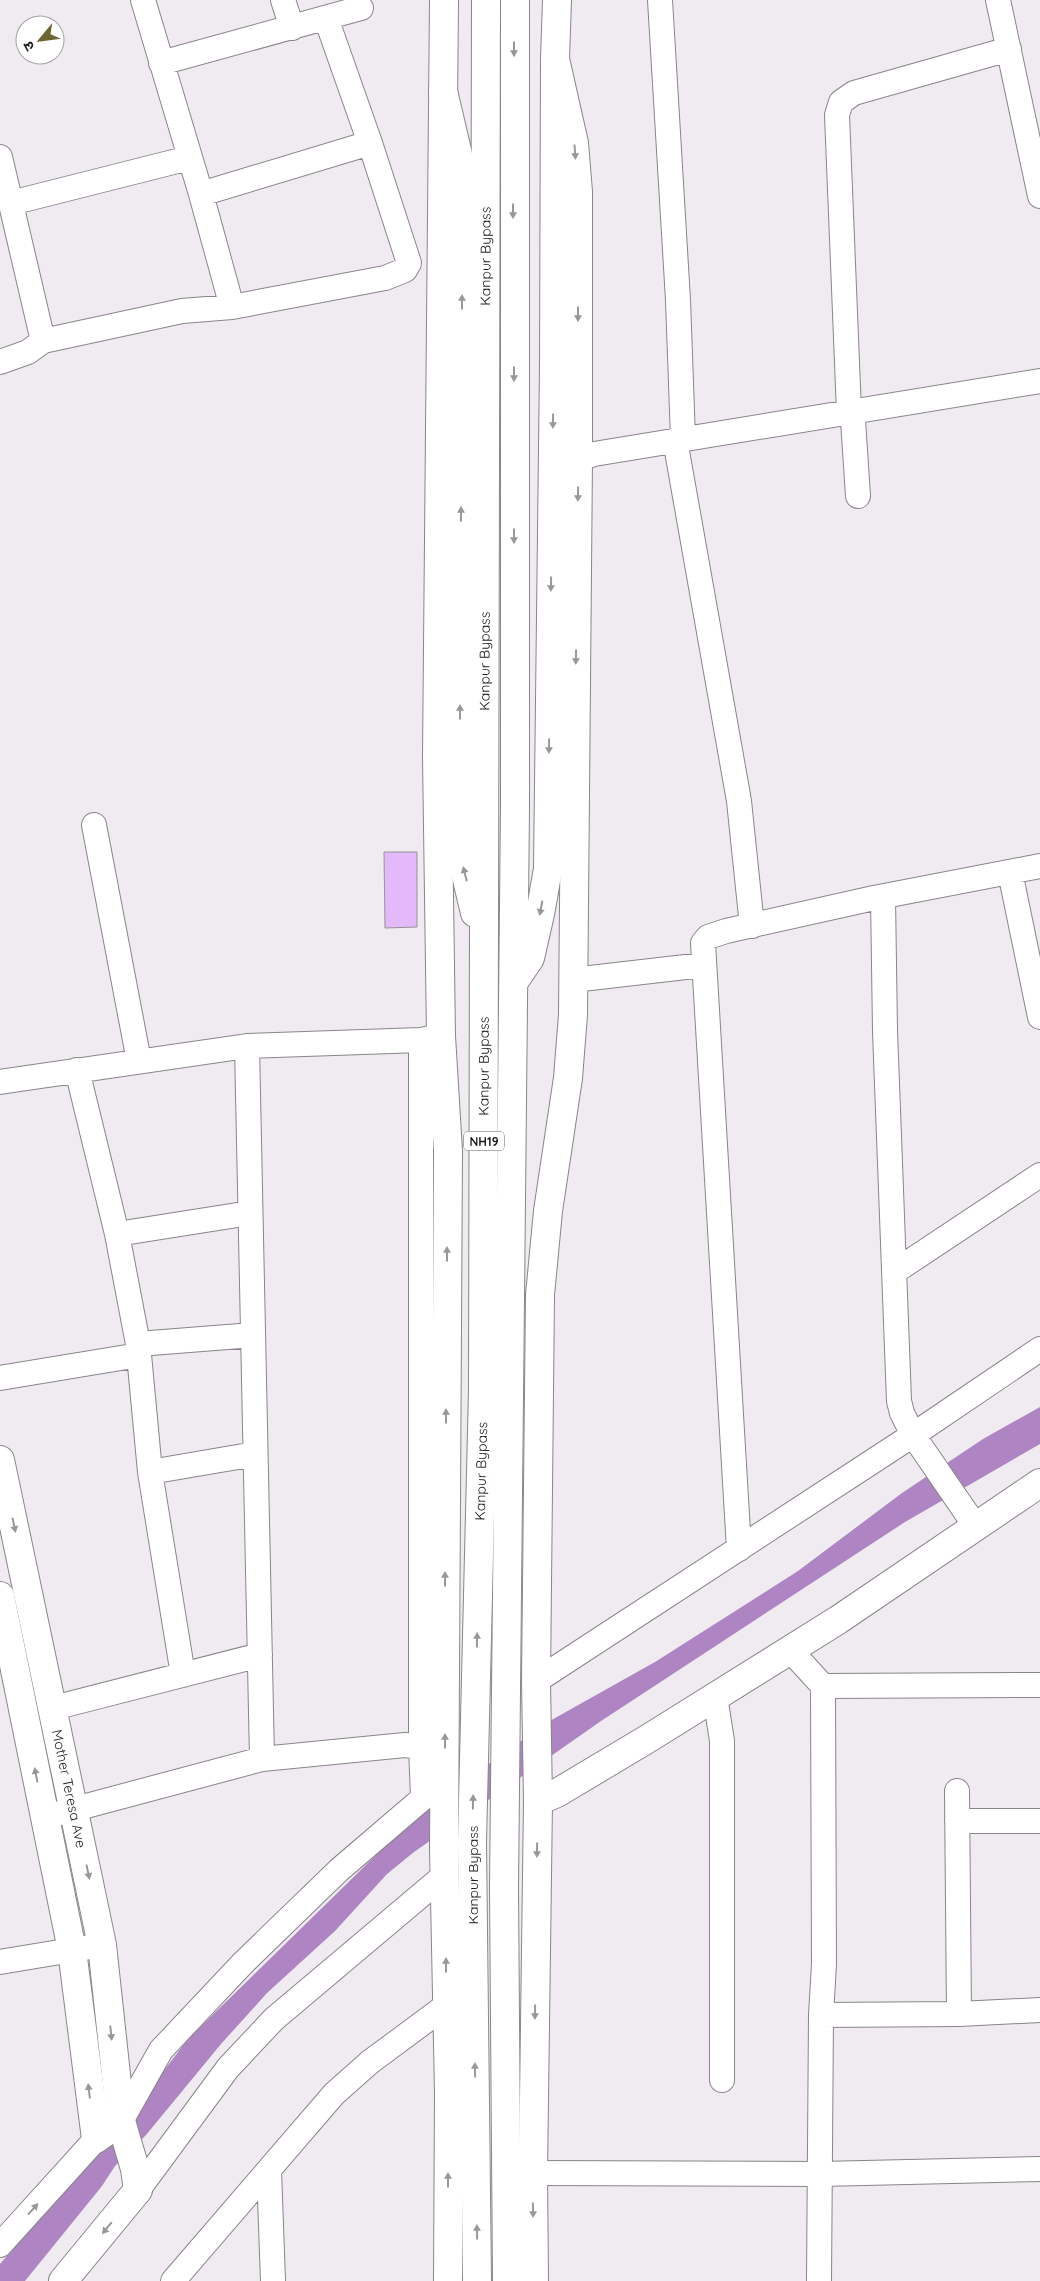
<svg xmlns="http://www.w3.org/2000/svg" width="1040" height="2281" font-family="Quicksand,'Noto Sans Devanagari',sans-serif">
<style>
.water{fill:#ae84c2}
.building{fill:#e4b9fa;stroke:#969298}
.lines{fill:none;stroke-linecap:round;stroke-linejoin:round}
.street-casing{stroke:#89858a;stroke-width:26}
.secondary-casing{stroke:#89858a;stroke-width:30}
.highway-casing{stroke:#89858a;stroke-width:30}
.street{stroke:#fff;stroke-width:24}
.secondary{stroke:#fff;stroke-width:28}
.highway{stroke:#fff;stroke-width:28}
.oneway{fill:#989899}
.labels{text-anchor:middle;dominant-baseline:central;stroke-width:4.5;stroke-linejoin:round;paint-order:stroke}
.shield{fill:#fff;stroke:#5f5e60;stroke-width:1}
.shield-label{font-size:12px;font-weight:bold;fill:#1b191c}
.street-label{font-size:14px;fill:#1b191c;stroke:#fff}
</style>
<rect width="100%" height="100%" fill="#efebf1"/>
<path class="water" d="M1040 1407V1444L905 1522 601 1721 414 1852 387 1874 335 1931 267 1993 221 2044 146 2135 115 2166 102 2186 25 2281H0V2264L149 2090 188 2039 418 1814 548 1722 655 1662 798 1571 902 1493 983 1439Z"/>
<path class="building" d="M384 852H417V927L385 928Z"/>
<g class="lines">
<defs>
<path id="street" d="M143 0 201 194 232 307
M283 0 292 28
M660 0 678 300 683 439
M998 0 1040 196
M161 63 361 8
M0 157 43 341 182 311 232 307 385 278 405 270 409 263 370 143
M201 194 370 143 326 18
M11 203 189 158
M0 362 28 352 43 341
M675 440 739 801 752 926
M578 459 594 454 1040 381
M858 496 853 420 849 412 837 115 841 102 854 93 1009 49
M94 825 139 1061
M1010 872 1040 1017
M883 897 885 1031 899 1401 902 1413 913 1435 976 1527
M573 980 703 965
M421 1040V1747L423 1797
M247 1046 262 1759
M77 1070 117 1234 250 1213
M0 1082 247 1046 421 1040 435 1037
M117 1234 138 1344 253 1335
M894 1272 1040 1175
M138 1344 150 1472
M0 1378 139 1355
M739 1549 703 943 708 937 726 931 874 898 1040 866
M790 1650 823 1686 824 1964 821 2015 819 2281
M183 1675 150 1472 255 1454
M536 1681 913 1435 1040 1349
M823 1686 1040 1685
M715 1696 722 1741V2080
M53 1708 260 1655
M957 1791 959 2014
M45 1817 262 1759 405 1745 421 1747
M957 1821H1040
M0 1962 102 1945
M821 2015 959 2014 1040 2010
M121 2121 161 2050 244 1962 339 1870 436 1787
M269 2170 273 2281
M533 2173 820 2174 1040 2169
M138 2190 228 2068 274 2019 446 1874
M0 2245 96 2139
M173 2281 334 2094 370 2062 447 2005"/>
<g id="secondary">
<path d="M444 0 437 756 441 1036 448 1151 444 1848 449 2093 448 2281"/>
<path id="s1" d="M0 1460 102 1945 121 2121 135 2169 138 2190 63 2281"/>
<path d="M0 1596 72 1950 96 2139 121 2121"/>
<path d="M538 1801 557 1793 649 1738 838 1620 1040 1483"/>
<path d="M534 2281 533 2173 538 1801 536 1681 540 1295 548 1211 568 1078 573 1015 578 459V192L574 143 555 59 557 0"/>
</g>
<g id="highway">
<path d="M443 91 458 155 461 196 460 850 475 913"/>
<path d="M515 980 530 958 540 914 548 869 554 365 555 59"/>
<path id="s2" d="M477 2281 472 1842 483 1390 486 0"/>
<path d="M507 2281 504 1888 515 806V0"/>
</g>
</defs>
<use href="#street" class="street-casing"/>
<use href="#secondary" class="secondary-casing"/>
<use href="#highway" class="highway-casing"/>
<use href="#street" class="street"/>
<use href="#secondary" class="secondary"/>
<use href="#highway" class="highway"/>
</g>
<defs><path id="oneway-solid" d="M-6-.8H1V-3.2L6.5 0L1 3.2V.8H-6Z" transform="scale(1.25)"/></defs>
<g class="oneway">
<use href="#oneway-solid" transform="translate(514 49) rotate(90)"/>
<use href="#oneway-solid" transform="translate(575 152) rotate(86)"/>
<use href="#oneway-solid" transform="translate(513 211) rotate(90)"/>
<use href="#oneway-solid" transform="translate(462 302) rotate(-90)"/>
<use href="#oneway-solid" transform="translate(578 314) rotate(90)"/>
<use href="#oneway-solid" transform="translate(514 374) rotate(90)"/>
<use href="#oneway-solid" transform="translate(553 421) rotate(91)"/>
<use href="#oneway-solid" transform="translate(578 494) rotate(91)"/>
<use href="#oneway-solid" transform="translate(461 514) rotate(-90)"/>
<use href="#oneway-solid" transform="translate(514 536) rotate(90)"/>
<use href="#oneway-solid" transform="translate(551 584) rotate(91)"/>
<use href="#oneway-solid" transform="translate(576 657) rotate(91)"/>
<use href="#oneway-solid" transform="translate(460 712) rotate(-90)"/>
<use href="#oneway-solid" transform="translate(549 746) rotate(91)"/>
<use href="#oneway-solid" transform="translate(465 874) rotate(-104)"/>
<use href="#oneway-solid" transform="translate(541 908) rotate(100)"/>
<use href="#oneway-solid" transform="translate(447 1254) rotate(-90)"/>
<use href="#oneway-solid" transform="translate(446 1416) rotate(-90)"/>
<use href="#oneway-solid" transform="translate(14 1525) rotate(78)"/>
<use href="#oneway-solid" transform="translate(445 1579) rotate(-90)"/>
<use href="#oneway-solid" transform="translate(477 1640) rotate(-89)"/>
<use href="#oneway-solid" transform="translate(445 1741) rotate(-90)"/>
<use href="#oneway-solid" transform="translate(36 1775) rotate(-101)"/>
<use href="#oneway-solid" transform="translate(473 1802) rotate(-89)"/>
<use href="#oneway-solid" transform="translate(537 1850) rotate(91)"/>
<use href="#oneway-solid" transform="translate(88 1872) rotate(78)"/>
<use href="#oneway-solid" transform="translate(446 1965) rotate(-90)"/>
<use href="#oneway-solid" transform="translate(535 2012) rotate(91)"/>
<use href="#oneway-solid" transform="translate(111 2033) rotate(84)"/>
<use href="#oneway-solid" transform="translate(475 2070) rotate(-91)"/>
<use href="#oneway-solid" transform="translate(89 2091) rotate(-97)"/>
<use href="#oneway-solid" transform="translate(448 2180) rotate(-90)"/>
<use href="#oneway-solid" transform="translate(33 2209) rotate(-48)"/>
<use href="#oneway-solid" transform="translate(533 2210) rotate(89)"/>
<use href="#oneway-solid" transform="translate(107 2228) rotate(129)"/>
<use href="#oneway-solid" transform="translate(477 2232) rotate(-91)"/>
</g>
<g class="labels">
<rect class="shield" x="464" y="1131.5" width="40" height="19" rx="4"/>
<g class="shield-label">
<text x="484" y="1141">NH19</text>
</g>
<g class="street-label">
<text stroke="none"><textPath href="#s2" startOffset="2025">Kanpur Bypass</textPath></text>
<text stroke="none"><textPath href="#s2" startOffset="1620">Kanpur Bypass</textPath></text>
<text stroke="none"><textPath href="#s2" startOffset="1215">Kanpur Bypass</textPath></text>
<text stroke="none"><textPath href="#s2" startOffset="810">Kanpur Bypass</textPath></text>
<text stroke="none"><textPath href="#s1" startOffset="336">Mother Teresa Ave</textPath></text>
<text transform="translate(473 1875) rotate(-90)">Kanpur Bypass</text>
</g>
</g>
<g transform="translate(40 40) rotate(241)"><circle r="24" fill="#ffffff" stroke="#a4a3a4"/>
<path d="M0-4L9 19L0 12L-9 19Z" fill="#6c6431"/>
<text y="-8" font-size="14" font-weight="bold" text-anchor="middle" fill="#1b191c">उ</text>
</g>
</svg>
